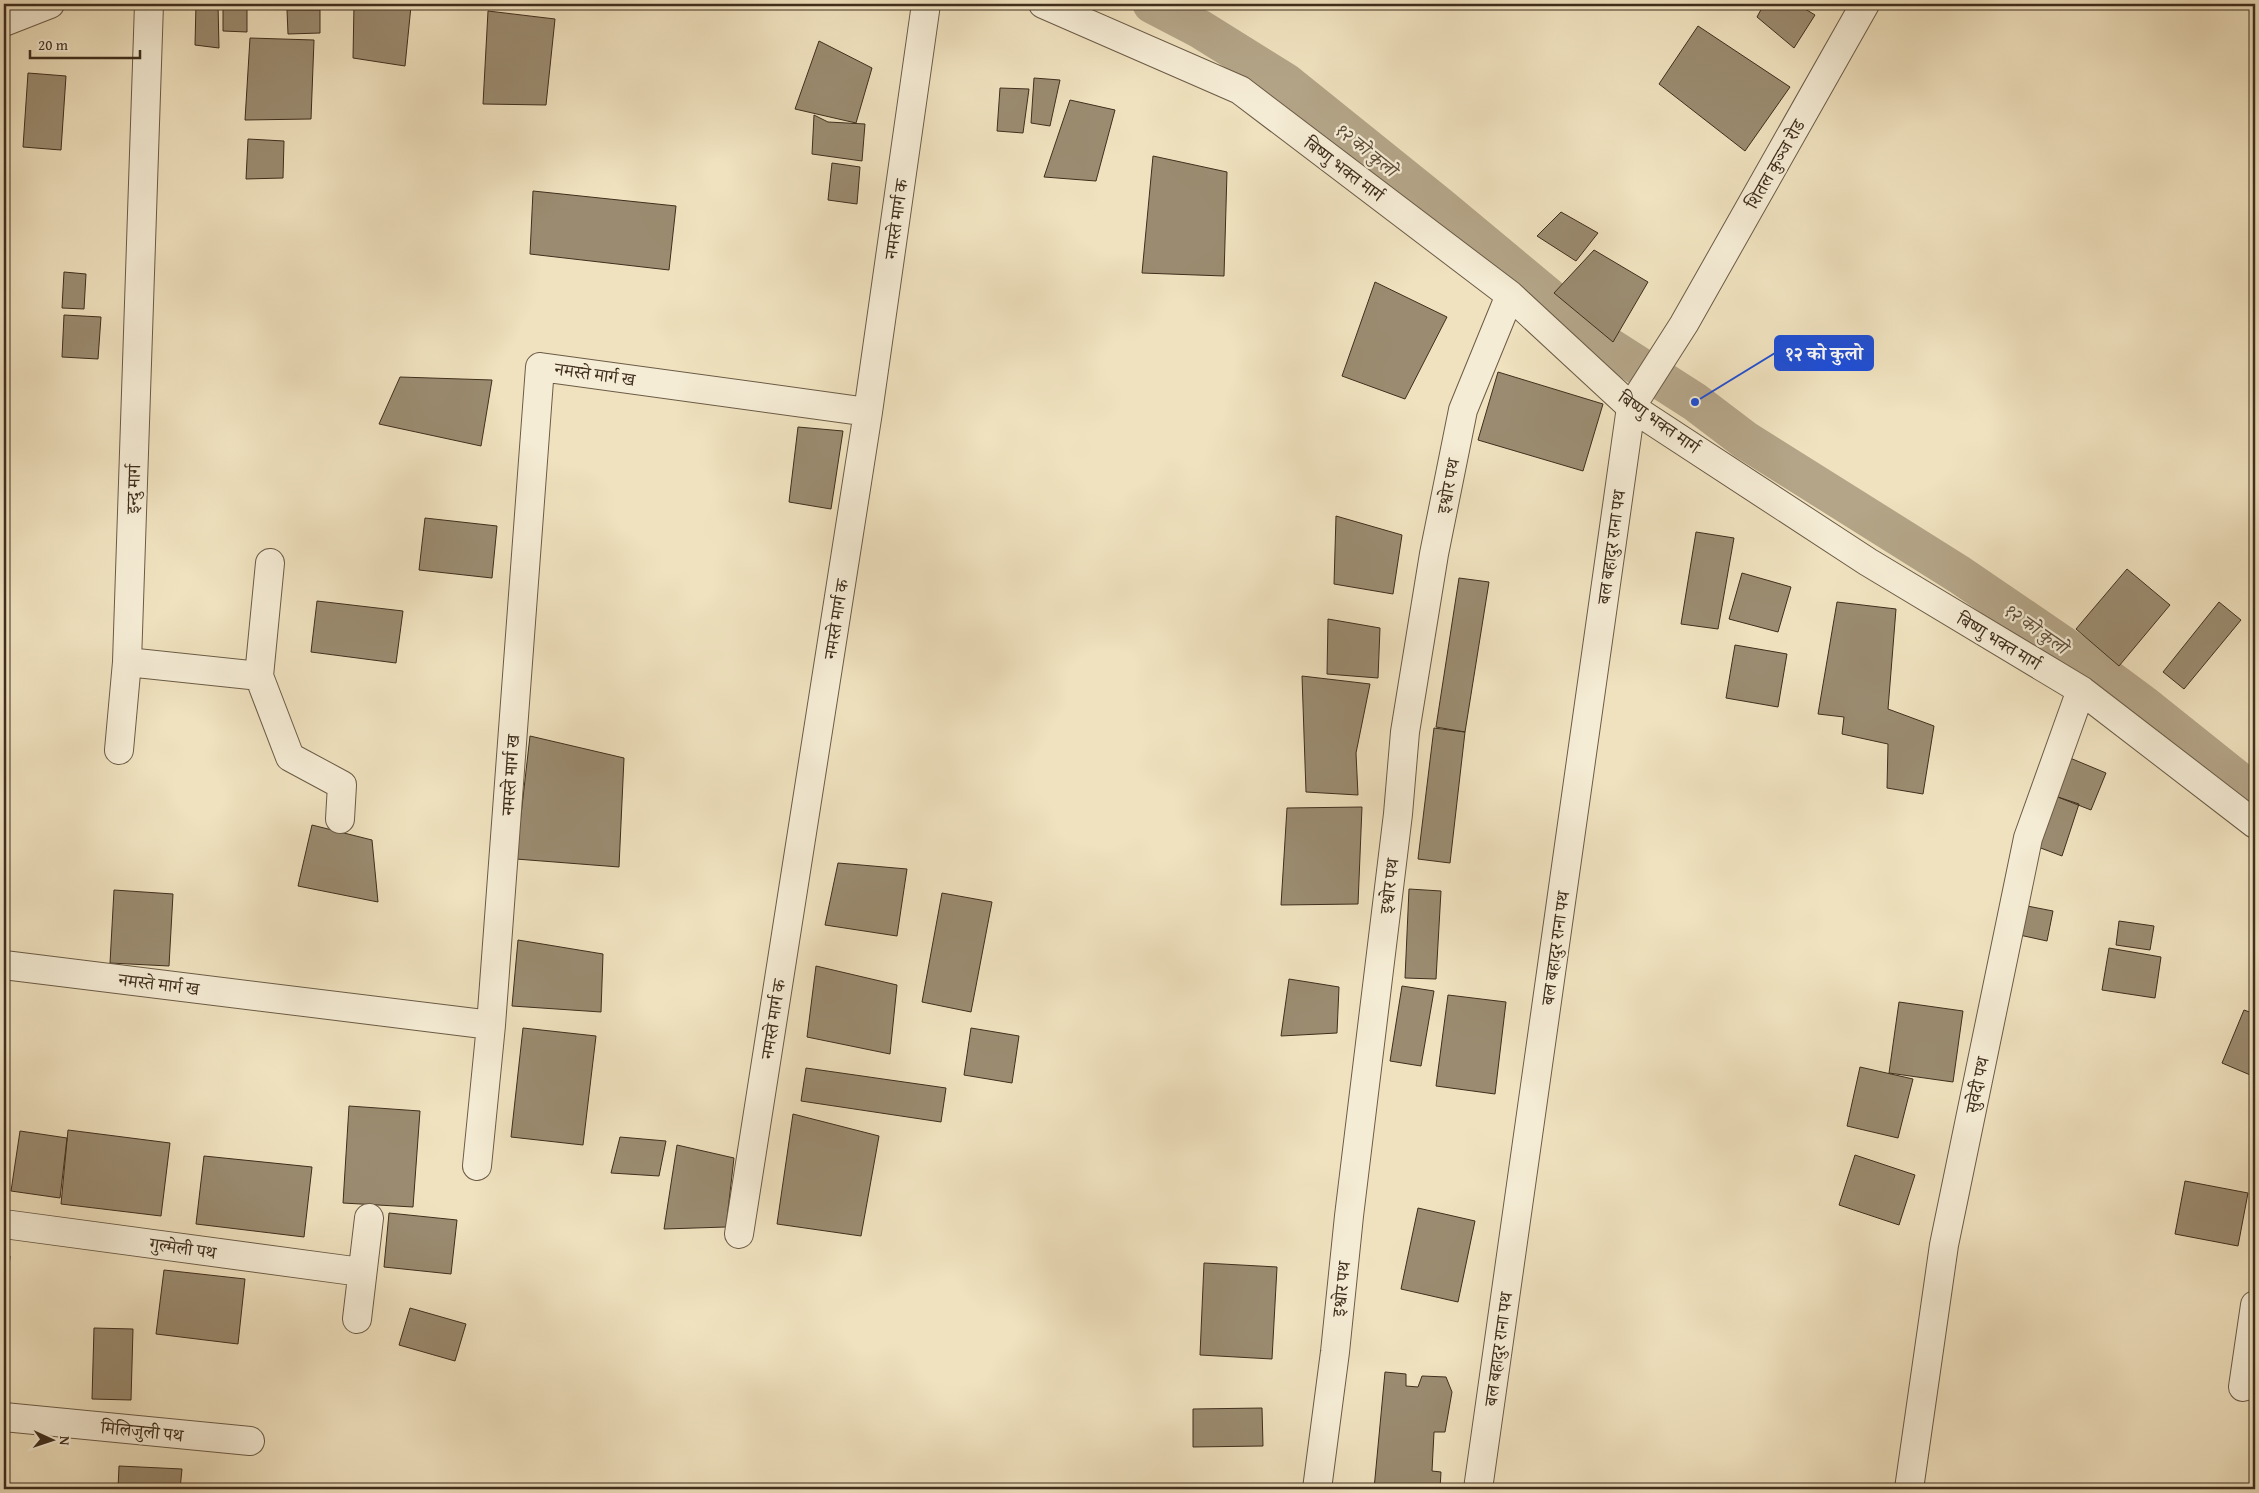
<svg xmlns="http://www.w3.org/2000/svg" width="2259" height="1493" font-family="'Gentium Book Plus','Noto Serif Devanagari',serif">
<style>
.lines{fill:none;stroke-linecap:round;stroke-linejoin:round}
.canal{stroke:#b4a588;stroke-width:39}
.building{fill:#9b8c71;stroke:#3f2e1d}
.minor-casing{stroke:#6b5b46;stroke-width:30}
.minor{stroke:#f5ecd5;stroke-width:28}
.labels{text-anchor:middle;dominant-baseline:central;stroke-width:4.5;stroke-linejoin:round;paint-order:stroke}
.street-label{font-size:18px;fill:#3f2e1d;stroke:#f5ecd5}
.water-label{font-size:19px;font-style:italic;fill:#5c4c38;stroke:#f5ecd5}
.leader{fill:none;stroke:#1d4ed8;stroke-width:2}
.callout-dot{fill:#1d4ed8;stroke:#f5ecd5;stroke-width:2}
.callout{fill:#1d4ed8;stroke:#1d4ed8;stroke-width:2}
.callout-label{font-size:19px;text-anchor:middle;font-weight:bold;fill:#fff}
</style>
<rect width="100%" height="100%" fill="#f0e2bf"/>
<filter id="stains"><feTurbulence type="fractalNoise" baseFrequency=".004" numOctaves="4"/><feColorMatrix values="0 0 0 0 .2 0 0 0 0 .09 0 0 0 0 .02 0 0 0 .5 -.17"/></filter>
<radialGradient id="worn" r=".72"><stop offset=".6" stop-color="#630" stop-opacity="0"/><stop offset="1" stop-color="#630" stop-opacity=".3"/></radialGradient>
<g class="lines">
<path class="canal" d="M1152 4 1200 29 1285 82 1439 206 1606 345 1695 402 1745 440 1960 575 2064 646 2145 706 2255 794"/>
</g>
<path class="building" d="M196 4H218L219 48 195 45Z
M223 4H247V32L223 31Z
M354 4H398L411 6 405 66 353 58Z
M1764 4H1797L1815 15 1794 48 1757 17Z
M287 10H320V33L288 34Z
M488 11 555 19 546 105 483 104Z
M1698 26 1790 87 1745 151 1659 84Z
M250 38 314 40 311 119 245 120Z
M819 41 872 68 856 123 795 109Z
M28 73 66 76 61 150 23 147Z
M1034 78 1060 80 1050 126 1031 123Z
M1000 88 1029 89 1023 133 997 131Z
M1070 100 1115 110 1096 181 1044 177Z
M814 115 828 122 865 124 862 161 812 154Z
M248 139 284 141 283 178 246 179Z
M1153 156 1227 172 1224 276 1142 273Z
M832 163 860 167 857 204 828 200Z
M533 191 676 206 669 270 530 254Z
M1561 212 1598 233 1576 261 1537 236Z
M1594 250 1648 282 1613 342 1554 293Z
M64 272 86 274 84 309 62 308Z
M1375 282 1447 317 1405 399 1342 376Z
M64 315 101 317 98 359 62 357Z
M1498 372 1603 404 1583 471 1478 440Z
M400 377 492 380 481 446 379 424Z
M798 427 843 431 831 509 789 502Z
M1336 516 1402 535 1393 594 1334 584Z
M425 518 497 526 492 578 419 570Z
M1696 532 1734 538 1718 629 1681 624Z
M2127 569 2170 605 2119 666 2076 629Z
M1742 573 1791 587 1778 632 1729 619Z
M1459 578 1489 582 1465 732 1436 727Z
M317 601 403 611 396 663 311 652Z
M1837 602 1896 609 1888 709 1934 726 1923 794 1887 788 1888 744 1842 734 1844 717 1818 714Z
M2219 602 2241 620 2184 689 2163 672Z
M1328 619 1380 628 1378 678 1327 674Z
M1735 645 1787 654 1778 707 1726 698Z
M1302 676 1370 684 1356 753 1358 795 1306 792Z
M4 705 8 706 5 743H4Z
M1434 728 1465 732 1450 863 1418 859Z
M530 736 624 758 619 867 516 859Z
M2070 758 2106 773 2091 810 2055 796Z
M2055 796 2079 804 2062 856 2038 847Z
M1362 807 1358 904 1281 905 1287 808Z
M312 825 372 840 378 902 298 886Z
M838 863 907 869 897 936 825 925Z
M1409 889 1441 891 1436 979 1405 978Z
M114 890 173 894 169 966 110 963Z
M942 893 992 902 971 1012 922 1002Z
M2022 905 2053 911 2047 941 2015 934Z
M2119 921 2154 926 2150 950 2116 945Z
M518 940 603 954 601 1012 512 1006Z
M2109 948 2161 957 2155 998 2102 990Z
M816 966 897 985 890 1054 807 1037Z
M1289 979 1339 987 1337 1033 1281 1036Z
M1402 986 1434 991 1421 1066 1390 1061Z
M1448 995 1506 1002 1495 1094 1436 1086Z
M1899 1002 1963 1011 1953 1082 1889 1073Z
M2244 1010 2255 1014V1077L2222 1063Z
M523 1028 596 1036 583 1145 511 1137Z
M971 1028 1019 1036 1012 1083 964 1075Z
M1860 1067 1913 1079 1898 1138 1847 1126Z
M806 1068 946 1088 941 1122 801 1101Z
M349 1106 420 1111 413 1207 343 1203Z
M793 1114 879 1136 861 1236 777 1224Z
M68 1130 170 1143 161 1216 61 1204Z
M20 1131 67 1138 60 1198 11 1191Z
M620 1137 666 1141 659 1176 611 1173Z
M677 1145 734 1158 726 1227 664 1229Z
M1855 1155 1915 1175 1899 1225 1839 1205Z
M204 1156 312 1167 304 1237 196 1224Z
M2185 1181 2248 1193 2238 1246 2175 1234Z
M1418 1208 1475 1221 1458 1302 1401 1289Z
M389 1213 457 1220 451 1274 384 1267Z
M4 1256H10L4 1320Z
M1204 1263 1277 1267 1272 1359 1200 1355Z
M164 1270 245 1279 238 1344 156 1334Z
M410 1308 466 1324 455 1361 399 1345Z
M94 1328 133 1329 131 1400 92 1399Z
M1385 1372 1406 1374V1386L1418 1387 1422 1376 1446 1377 1452 1392 1445 1432H1434L1432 1471 1441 1472 1440 1489H1374Z
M1262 1408 1263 1446 1193 1447V1409Z
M119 1466 182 1469 180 1489H118Z"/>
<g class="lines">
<defs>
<path id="minor" d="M149 4 127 662 259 676 290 757 342 785 340 819
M1043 4 1240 90 1510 295 1631 407 1868 562 2081 690 2255 824
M4 22 50 4
M259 676 270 563
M119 750 127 662
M4 965 491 1025 540 367 868 412
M477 1166 491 1025
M4 1224 361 1272
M739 1234 868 412 926 4
M357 1319 369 1218
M2243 1387 2255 1305
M4 1417 250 1441
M1317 1489 1335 1352 1349 1216 1398 814 1405 732 1434 554 1463 410 1510 295
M1478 1489 1631 407 1684 324 1865 4
M1909 1489 1944 1245 2028 838 2081 690"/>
</defs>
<use href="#minor" class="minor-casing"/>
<use href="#minor" class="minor"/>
</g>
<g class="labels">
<g class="street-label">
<text transform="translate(1775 164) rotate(-60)">शितल कुञ्ज रोड</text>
<text transform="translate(1344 169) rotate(37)">बिष्णु भक्त मार्ग</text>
<text transform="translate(896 219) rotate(-82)">नमस्ते मार्ग क</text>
<text transform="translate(595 374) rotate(8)">नमस्ते मार्ग ख</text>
<text transform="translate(1659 422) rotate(35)">बिष्णु भक्त मार्ग</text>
<text transform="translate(1448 486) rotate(-79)">इश्वोर पथ</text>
<text transform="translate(133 489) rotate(-88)">इन्दु मार्ग</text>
<text transform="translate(1611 547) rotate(-82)">बल बहादुर राना पथ</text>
<text transform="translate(836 619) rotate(-81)">नमस्ते मार्ग क</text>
<text transform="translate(1999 641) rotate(31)">बिष्णु भक्त मार्ग</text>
<text transform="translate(510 775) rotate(-86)">नमस्ते मार्ग ख</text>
<text transform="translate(1389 886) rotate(-83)">इश्वोर पथ</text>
<text transform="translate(1555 948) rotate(-82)">बल बहादुर राना पथ</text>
<text transform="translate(159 984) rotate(7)">नमस्ते मार्ग ख</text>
<text transform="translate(773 1019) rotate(-81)">नमस्ते मार्ग क</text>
<text transform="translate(1977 1085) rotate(-78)">सुवेदी पथ</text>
<text transform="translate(183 1248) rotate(8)">गुल्मेली पथ</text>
<text transform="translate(1341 1289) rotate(-84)">इश्वोर पथ</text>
<text transform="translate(1498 1349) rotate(-82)">बल बहादुर राना पथ</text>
<text transform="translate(142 1431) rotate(6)">मिलिजुली पथ</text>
</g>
<g class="water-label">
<text transform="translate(1366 149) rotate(39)">१२ को कुलो</text>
<text transform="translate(2036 628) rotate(35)">१२ को कुलो</text>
</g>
</g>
<path class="leader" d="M1695 402L1775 353"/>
<circle class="callout-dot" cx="1695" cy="402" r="5"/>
<rect class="callout" x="1775" y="336" width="98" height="34" rx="5"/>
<g class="callout-label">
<text x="1824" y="360">१२ को कुलो</text>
</g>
<rect width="2259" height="1493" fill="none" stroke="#f0e2bf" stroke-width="20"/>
<rect x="5" y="5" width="2249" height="1483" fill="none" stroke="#3f2e1d" stroke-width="2.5"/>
<rect x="10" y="10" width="2239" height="1473" fill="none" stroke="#3f2e1d"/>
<g transform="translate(52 1440) rotate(93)" stroke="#f5ecd5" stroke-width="4" paint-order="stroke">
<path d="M0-4L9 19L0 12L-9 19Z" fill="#3f2e1d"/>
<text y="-8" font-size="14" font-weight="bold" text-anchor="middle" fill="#3f2e1d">N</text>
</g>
<path d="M30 50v8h110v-8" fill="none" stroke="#3f2e1d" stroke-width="2.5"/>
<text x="38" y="50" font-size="15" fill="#3f2e1d" stroke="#f5ecd5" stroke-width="4" paint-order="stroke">20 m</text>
<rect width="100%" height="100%" filter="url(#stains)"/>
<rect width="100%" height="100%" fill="url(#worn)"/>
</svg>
